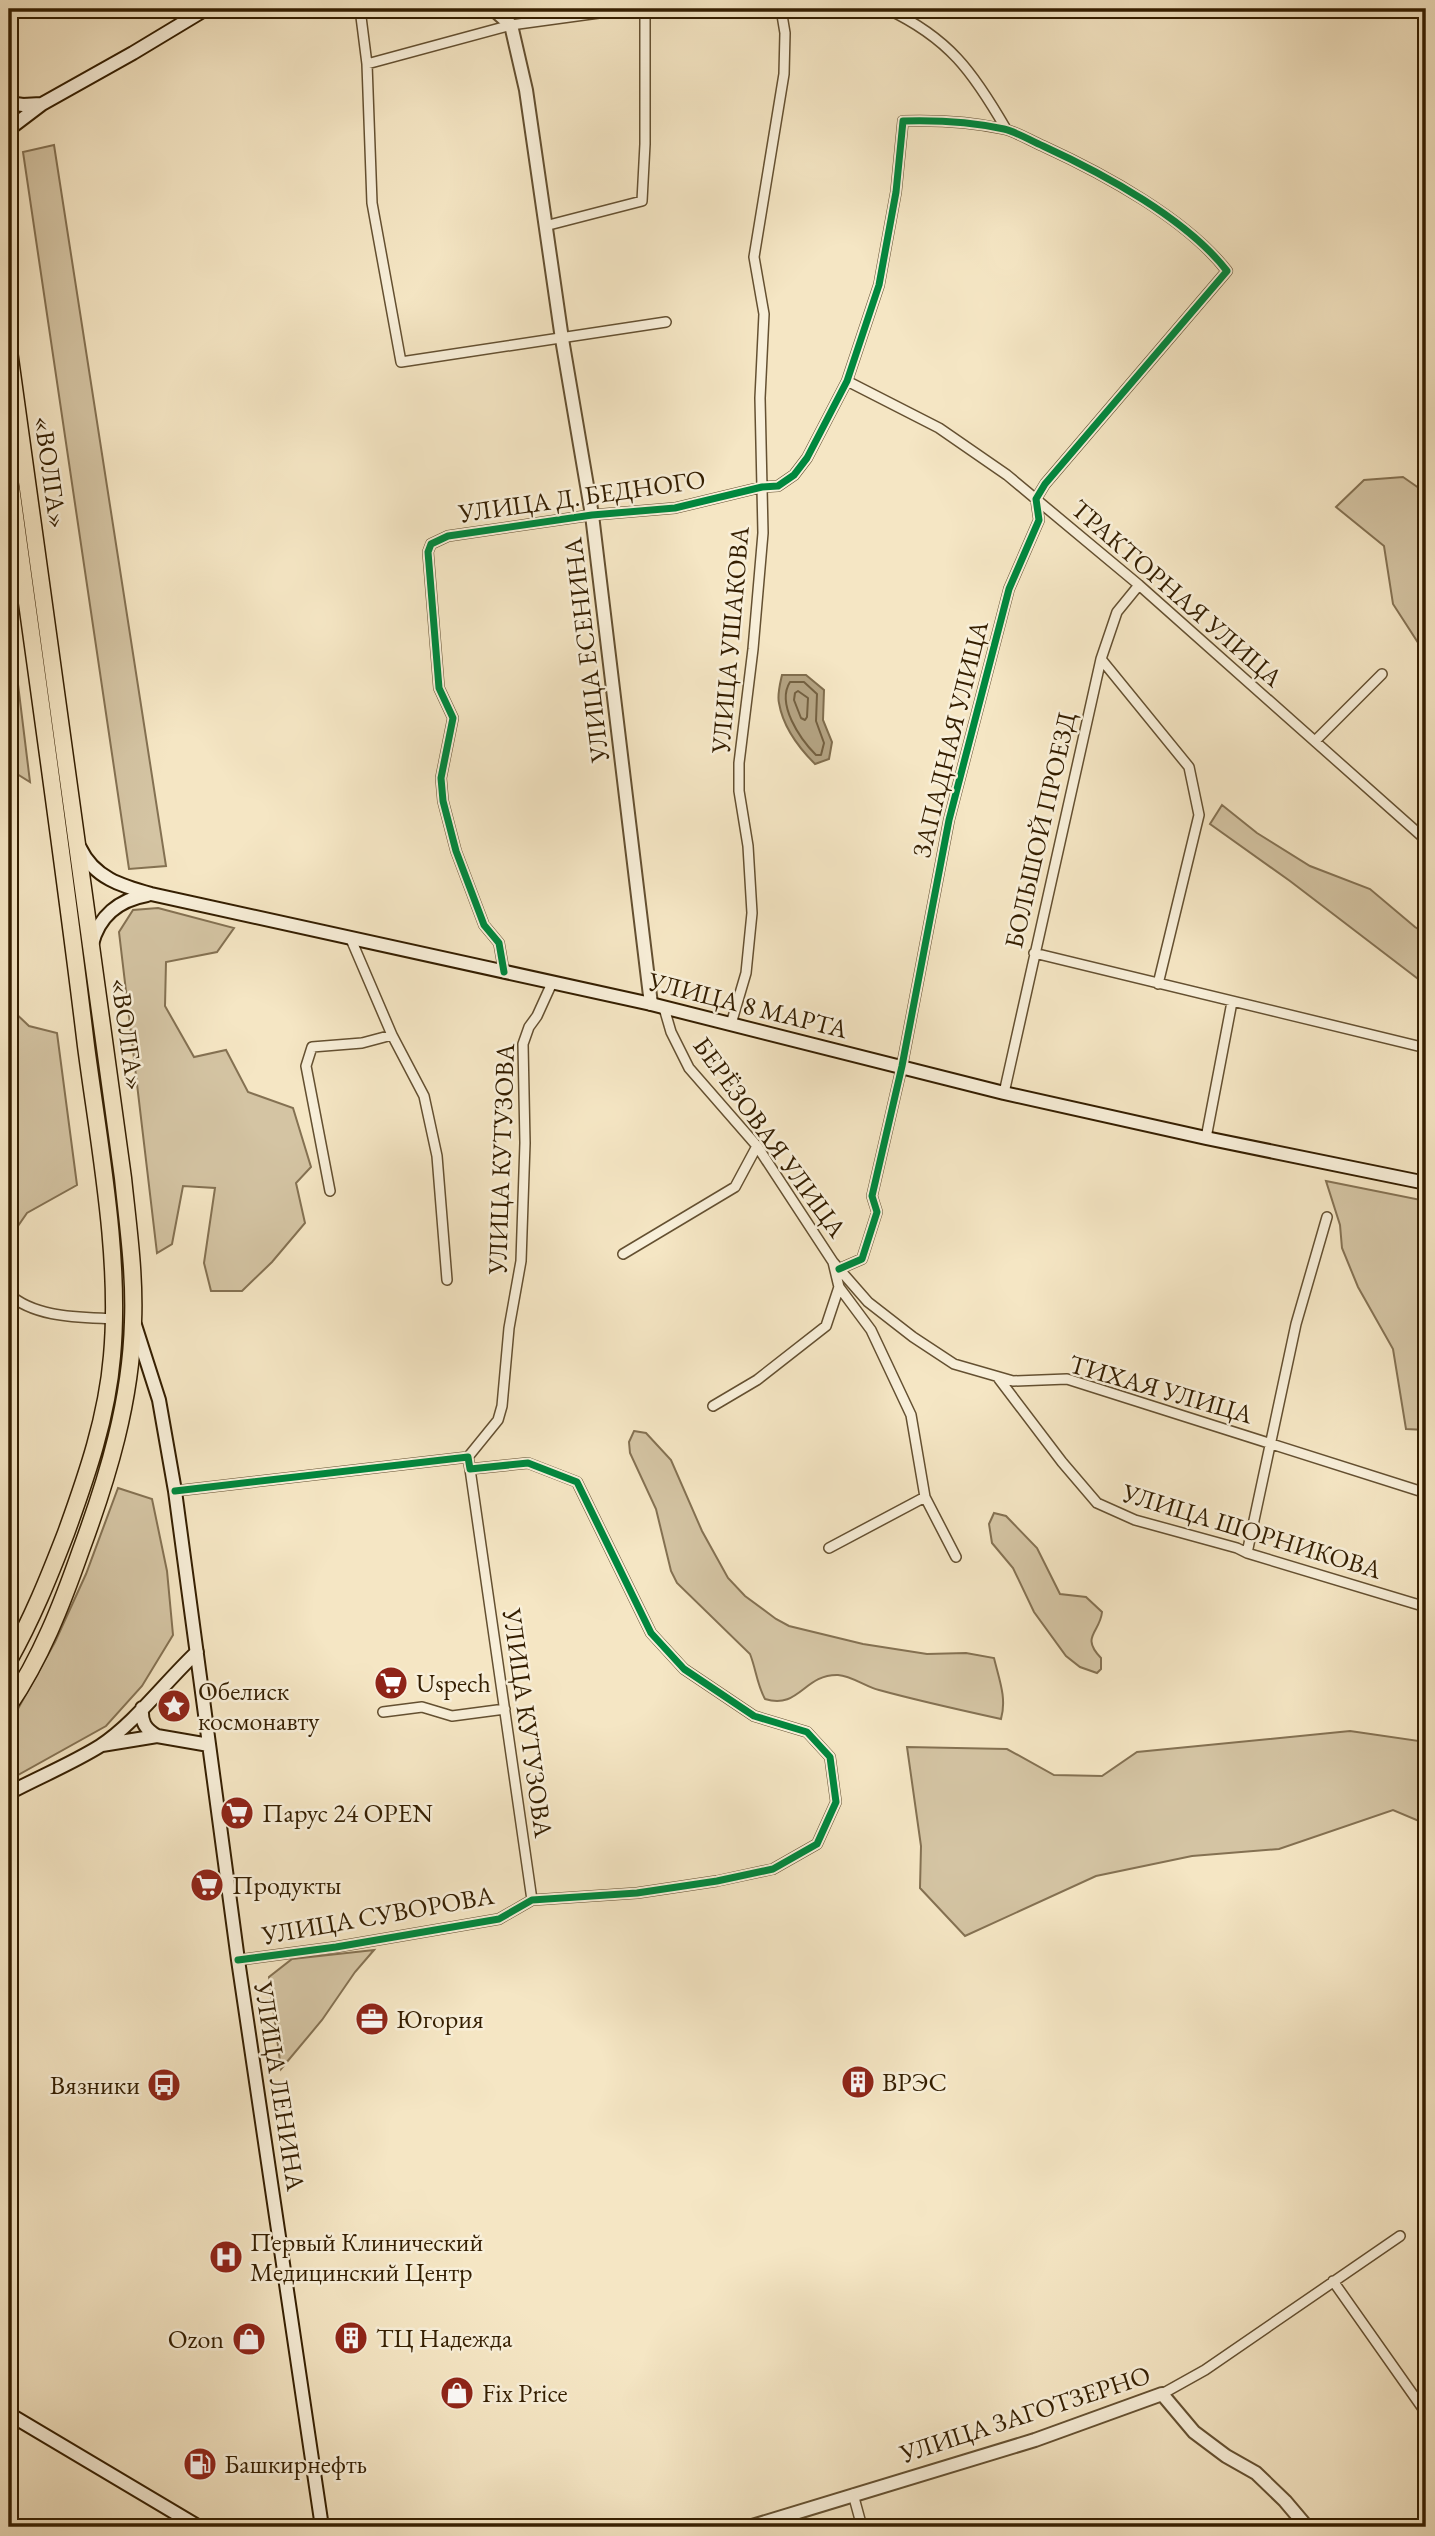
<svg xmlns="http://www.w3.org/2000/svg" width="1435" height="2536" font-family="'EB Garamond',serif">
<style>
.green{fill:#d4c4a3;stroke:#847152;stroke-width:2}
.water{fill:#b3a281;stroke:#806d4d;stroke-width:2}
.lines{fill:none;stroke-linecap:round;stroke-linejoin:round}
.shore{stroke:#746040;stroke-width:2}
.minor-casing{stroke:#645031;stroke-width:12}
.tertiary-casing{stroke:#645031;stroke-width:16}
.secondary-casing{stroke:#341e00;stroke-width:16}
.trunk-casing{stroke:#341e00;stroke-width:19}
.minor{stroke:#f8efd9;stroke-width:9}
.tertiary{stroke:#f8efd9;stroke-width:12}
.secondary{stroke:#f8efd9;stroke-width:12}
.trunk{stroke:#f5e6c4;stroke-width:16}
.cycleway-casing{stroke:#f8efd9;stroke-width:11}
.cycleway{stroke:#00873e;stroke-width:7}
.labels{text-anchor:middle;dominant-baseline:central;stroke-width:5;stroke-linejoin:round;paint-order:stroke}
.street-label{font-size:26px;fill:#341e00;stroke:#f8efd9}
.poi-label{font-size:26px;fill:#341e00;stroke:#f8efd9;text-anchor:start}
</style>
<rect width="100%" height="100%" fill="#f5e6c4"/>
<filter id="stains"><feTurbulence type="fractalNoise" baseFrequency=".00286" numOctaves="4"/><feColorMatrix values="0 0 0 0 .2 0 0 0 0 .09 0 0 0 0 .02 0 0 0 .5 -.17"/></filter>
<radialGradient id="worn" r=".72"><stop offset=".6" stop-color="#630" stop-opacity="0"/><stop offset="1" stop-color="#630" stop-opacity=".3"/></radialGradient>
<path class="green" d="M54 145 166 866 129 869 23 152Z
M1403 477 1426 493V655L1393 604 1384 546 1336 507 1364 480Z
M9 611 30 782 9 769Z
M1222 805 1257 833 1310 866 1370 889 1415 927 1426 934V985L1290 881 1210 824Z
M158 908 234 928 217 952 166 962 165 1006 194 1057 226 1050 248 1092 293 1108 311 1167 296 1183 305 1223 272 1262 242 1291H211L204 1263 215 1188 183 1186 172 1244 157 1253 119 932 133 910Z
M9 1007 29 1026 57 1033 77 1185 27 1213 9 1239V1189L13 1178 9 1174Z
M1326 1181 1426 1201V1430L1406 1429 1393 1349 1358 1287 1342 1248 1340 1225Z
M634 1431 646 1433 671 1460 702 1531 728 1578 745 1596 776 1619 789 1626 863 1644 927 1654 966 1653 994 1658C999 1679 1007 1698 1001 1719 960 1710 919 1701 879 1690 866 1687 852 1676 838 1675 804 1674 799 1710 765 1699 757 1685 756 1669 750 1654L677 1583 671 1571 656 1509 630 1453 629 1442Z
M118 1488 152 1499 167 1571 173 1635 142 1686 106 1726 9 1780V1725L55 1642 86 1574Z
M994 1513 1006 1516 1037 1548 1060 1594 1086 1597 1102 1612C1100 1633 1080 1636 1101 1658V1669L1097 1673 1080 1667 1066 1656 1034 1612 1013 1568 992 1543 989 1524Z
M1350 1731 1426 1742V1824L1393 1810 1279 1849 1192 1856 1096 1876 965 1936 920 1888 921 1846 907 1747 1007 1749 1054 1775 1102 1776 1137 1752Z
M374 1950 355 1972 322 2020 281 2069 269 1977 292 1959Z"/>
<path class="water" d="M782 675H806L824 690 823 720 832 742 829 759 815 764C798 747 783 727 779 703 777 695 780 684 782 675Z"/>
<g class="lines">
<path class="shore" d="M790 682H804L817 694 816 721 824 743 821 755H816C800 739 776 704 790 682Z
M798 691 808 698 807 717 805 720 801 718 794 700 795 693Z"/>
<defs>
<path id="minor" d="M360 9 367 64 372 203 401 362 666 322
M887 9C949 38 973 72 1006 129
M367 64 511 25 628 9
M545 226 642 201 645 144V9
M847 381 939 428 1007 475 1139 585 1426 840
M1101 659 1189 767 1199 815 1158 984
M1315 741 1382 674
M1034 953 1426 1048
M504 972 499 943 484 925 456 851 443 801 441 778 453 718 439 688 428 552 431 544 448 536 592 515 675 508 762 487 778 486 794 475 807 458 847 381 879 285 896 192 903 121C936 120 972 122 1004 129 1017 132 1031 141 1043 146 1104 174 1187 219 1227 271L1045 484 1036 499 1039 520 1009 589 949 820 902 1066 872 1196 877 1212 862 1259 839 1269
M664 1008 671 1032 689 1068 757 1146 833 1262 839 1287 871 1330 911 1415 925 1497 956 1557
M731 1024 746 973 752 913 748 846 739 791V763L753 649 763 533 760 398 764 314 754 257 784 74 785 33 781 9
M392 1035 424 1096 437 1156 447 1280
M1004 1093 1101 659 1117 612 1139 585
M1206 1138 1232 1002
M330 1191 306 1066 312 1047 362 1043 392 1035 350 937
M623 1254 735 1187 757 1146
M833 1262 868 1302 913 1337 954 1364 1013 1381 1067 1379 1426 1493
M9 1294C35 1318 80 1317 114 1319
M999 1379 1062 1462 1097 1503 1135 1520 1237 1548 1247 1553 1426 1607
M713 1406 757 1380 826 1326 839 1287
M468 1457 498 1420 502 1406 509 1328 521 1261 525 1143 523 1044 529 1027 537 1016 552 983
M470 1469 532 1900
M175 1491 468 1457 470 1469 528 1463 577 1482 651 1633 684 1669 754 1716 807 1732 830 1757 836 1802 817 1844 773 1869 717 1881 637 1893 532 1900 499 1919 336 1947 238 1960
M829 1548 925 1497
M1247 1553 1296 1324 1327 1217
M383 1712 422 1707 452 1716 505 1709
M1333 2281 1426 2413
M1162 2394 1205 2370 1400 2236
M853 2494 862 2527"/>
<path id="tertiary" d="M493 9 511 25 526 90 562 339 592 515 651 1004
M749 2527 1035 2440 1162 2394 1194 2432 1226 2456 1256 2473 1285 2501 1307 2527"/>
<path id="secondary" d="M9 103 23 105 41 104
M9 129 42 104 133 53 206 9
M80 848C94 878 122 886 151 894L651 1004 1004 1093 1206 1138 1426 1183
M92 944C99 916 119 900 147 895
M135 1325 159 1400 175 1491 238 1960 322 2527
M142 1708C141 1722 145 1729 157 1736
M102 1745 157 1736 209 1745
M9 1793C39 1777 71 1764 100 1746 134 1724 166 1681 197 1652
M9 2414 199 2527"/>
<path id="trunk" d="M9 351 123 1178C128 1226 135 1274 133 1322 131 1401 108 1477 81 1550 62 1604 41 1658 9 1705
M9 472C35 663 63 855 86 1046 99 1145 121 1257 112 1356 107 1417 87 1475 66 1533 49 1577 32 1619 9 1660"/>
</defs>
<use href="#minor" class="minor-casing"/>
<use href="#tertiary" class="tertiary-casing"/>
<use href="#secondary" class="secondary-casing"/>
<use href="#trunk" class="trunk-casing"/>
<use href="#minor" class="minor"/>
<use href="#tertiary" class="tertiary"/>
<use href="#secondary" class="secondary"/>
<use href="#trunk" class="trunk"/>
<defs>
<path id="cycleway" d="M504 972 499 943 484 925 456 851 443 801 441 778 453 718 439 688 428 552 431 544 448 536 592 515 675 508 762 487 778 486 794 475 807 458 847 381 879 285 896 192 903 121C936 120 972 122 1004 129 1017 132 1031 141 1043 146 1104 174 1187 219 1227 271L1045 484 1036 499 1039 520 1009 589 949 820 902 1066 872 1196 877 1212 862 1259 839 1269
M175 1491 468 1457 470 1469 528 1463 577 1482 651 1633 684 1669 754 1716 807 1732 830 1757 836 1802 817 1844 773 1869 717 1881 637 1893 532 1900 499 1919 336 1947 238 1960"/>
</defs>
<use href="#cycleway" class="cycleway-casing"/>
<use href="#cycleway" class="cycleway"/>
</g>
<defs>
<symbol id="supermarket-disc" viewBox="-11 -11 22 22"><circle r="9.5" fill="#8f2418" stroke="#f8efd9"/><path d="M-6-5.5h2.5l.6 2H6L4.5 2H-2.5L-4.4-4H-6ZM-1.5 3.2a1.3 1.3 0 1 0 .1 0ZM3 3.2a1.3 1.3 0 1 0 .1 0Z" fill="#fff"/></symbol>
<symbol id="sight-disc" viewBox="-11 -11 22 22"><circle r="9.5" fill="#8f2418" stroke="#f8efd9"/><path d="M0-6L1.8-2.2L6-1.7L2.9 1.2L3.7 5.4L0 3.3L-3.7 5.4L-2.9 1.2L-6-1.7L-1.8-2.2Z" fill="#fff"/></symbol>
<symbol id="office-disc" viewBox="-11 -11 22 22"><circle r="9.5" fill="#8f2418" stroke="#f8efd9"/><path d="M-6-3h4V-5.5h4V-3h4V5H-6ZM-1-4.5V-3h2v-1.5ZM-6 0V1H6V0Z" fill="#fff"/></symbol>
<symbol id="building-disc" viewBox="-11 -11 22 22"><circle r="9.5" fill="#8f2418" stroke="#f8efd9"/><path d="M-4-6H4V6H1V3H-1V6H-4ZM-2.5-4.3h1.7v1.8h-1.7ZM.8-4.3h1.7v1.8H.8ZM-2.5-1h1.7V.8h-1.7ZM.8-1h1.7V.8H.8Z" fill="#fff"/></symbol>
<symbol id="bus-disc" viewBox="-11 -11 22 22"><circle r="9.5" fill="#8f2418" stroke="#f8efd9"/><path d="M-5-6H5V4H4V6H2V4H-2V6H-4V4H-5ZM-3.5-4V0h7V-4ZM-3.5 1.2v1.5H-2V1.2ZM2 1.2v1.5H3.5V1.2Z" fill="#fff"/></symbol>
<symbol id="hospital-disc" viewBox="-11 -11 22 22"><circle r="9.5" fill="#8f2418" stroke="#f8efd9"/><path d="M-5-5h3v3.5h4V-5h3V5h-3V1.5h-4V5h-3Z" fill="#fff"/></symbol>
<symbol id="shop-disc" viewBox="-11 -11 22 22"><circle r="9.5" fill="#8f2418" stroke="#f8efd9"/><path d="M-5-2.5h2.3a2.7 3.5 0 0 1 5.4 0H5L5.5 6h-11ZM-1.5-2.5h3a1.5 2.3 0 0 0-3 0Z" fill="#fff"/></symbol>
<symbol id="fuel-disc" viewBox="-11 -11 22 22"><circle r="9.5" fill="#8f2418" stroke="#f8efd9"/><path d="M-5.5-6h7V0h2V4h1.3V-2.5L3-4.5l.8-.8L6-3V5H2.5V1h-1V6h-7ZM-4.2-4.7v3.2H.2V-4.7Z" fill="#fff"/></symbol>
</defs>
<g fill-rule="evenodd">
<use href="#supermarket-disc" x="372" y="1664" width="38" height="38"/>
<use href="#sight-disc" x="155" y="1687" width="38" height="38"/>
<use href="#supermarket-disc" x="218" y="1794" width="38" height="38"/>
<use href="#supermarket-disc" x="188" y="1866" width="38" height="38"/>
<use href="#office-disc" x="353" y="2000" width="38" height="38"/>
<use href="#building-disc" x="839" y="2063" width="38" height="38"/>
<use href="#bus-disc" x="145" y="2066" width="38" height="38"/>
<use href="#hospital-disc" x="207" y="2238" width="38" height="38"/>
<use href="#building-disc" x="332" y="2319" width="38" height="38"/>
<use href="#shop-disc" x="230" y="2320" width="38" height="38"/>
<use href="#shop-disc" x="438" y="2374" width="38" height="38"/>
<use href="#fuel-disc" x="181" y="2445" width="38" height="38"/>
</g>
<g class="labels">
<g class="street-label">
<text transform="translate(51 472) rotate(82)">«ВОЛГА»</text>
<text transform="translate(582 496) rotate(-8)">УЛИЦА Д. БЕДНОГО</text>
<text transform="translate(1177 593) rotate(41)">ТРАКТОРНАЯ УЛИЦА</text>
<text transform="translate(730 640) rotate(-85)">УЛИЦА УШАКОВА</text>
<text transform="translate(586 650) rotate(-97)">УЛИЦА ЕСЕНИНА</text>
<text transform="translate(950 739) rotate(-76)">ЗАПАДНАЯ УЛИЦА</text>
<text transform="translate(1040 830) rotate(-77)">БОЛЬШОЙ ПРОЕЗД</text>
<text transform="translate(748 1005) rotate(14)">УЛИЦА 8 МАРТА</text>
<text transform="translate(128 1034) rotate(82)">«ВОЛГА»</text>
<text transform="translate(770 1137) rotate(54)">БЕРЁЗОВАЯ УЛИЦА</text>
<text transform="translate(501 1159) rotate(-88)">УЛИЦА КУТУЗОВА</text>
<text transform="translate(1161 1389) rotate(16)">ТИХАЯ УЛИЦА</text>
<text transform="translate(1252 1531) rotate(17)">УЛИЦА ШОРНИКОВА</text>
<text transform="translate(528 1723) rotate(82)">УЛИЦА КУТУЗОВА</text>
<text transform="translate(378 1915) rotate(-10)">УЛИЦА СУВОРОВА</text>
<text transform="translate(280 2086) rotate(81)">УЛИЦА ЛЕНИНА</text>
<text transform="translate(1025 2414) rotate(-18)">УЛИЦА ЗАГОТЗЕРНО</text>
</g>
<g class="poi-label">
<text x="416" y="1683">Uspech</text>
<text x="198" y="1691">Обелиск<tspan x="198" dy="30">космонавту</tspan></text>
<text x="262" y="1813">Парус 24 OPEN</text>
<text x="232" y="1885">Продукты</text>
<text x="396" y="2019">Югория</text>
<text x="882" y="2082">ВРЭС</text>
<text x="140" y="2085" text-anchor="end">Вязники</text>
<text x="250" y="2242">Первый Клинический<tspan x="250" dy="30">Медицинский Центр</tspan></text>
<text x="376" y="2338">ТЦ Надежда</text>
<text x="224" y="2339" text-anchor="end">Ozon</text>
<text x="482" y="2393">Fix Price</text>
<text x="224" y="2464">Башкирнефть</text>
</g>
</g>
<rect width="1435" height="2536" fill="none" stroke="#f5e6c4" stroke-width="35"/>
<rect x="10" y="10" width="1414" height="2515" fill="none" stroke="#341e00" stroke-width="3.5"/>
<rect x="18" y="18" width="1400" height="2501" fill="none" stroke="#341e00" stroke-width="2"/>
<rect width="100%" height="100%" filter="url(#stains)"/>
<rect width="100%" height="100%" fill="url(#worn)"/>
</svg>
